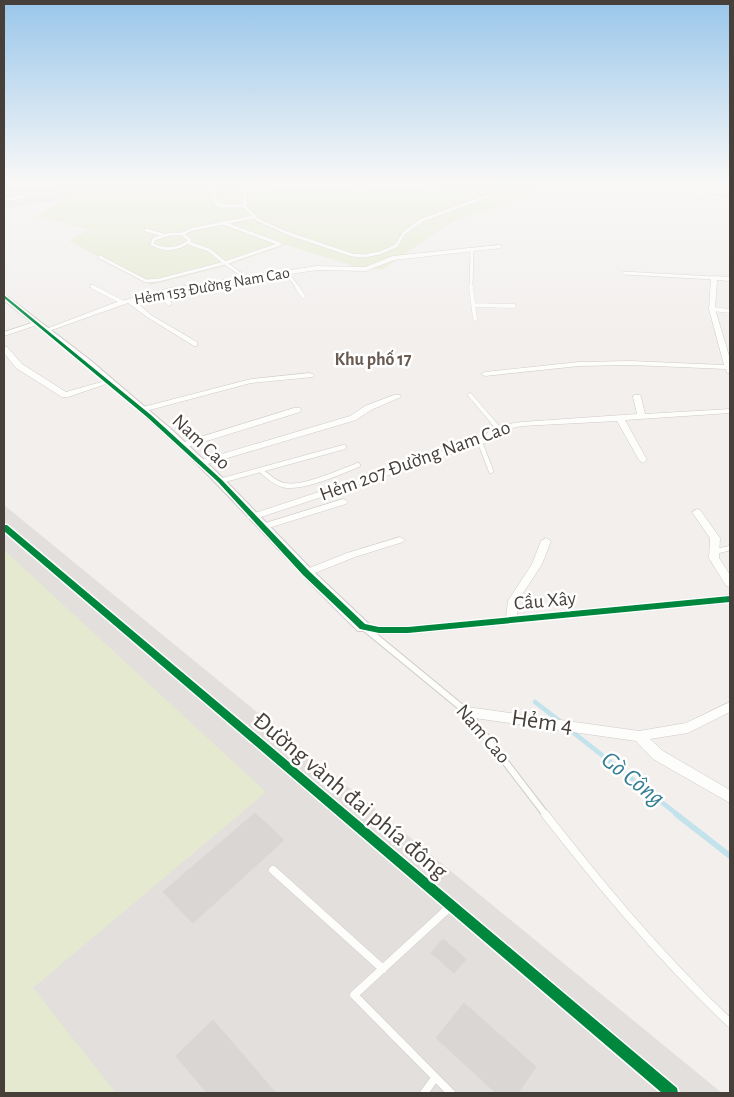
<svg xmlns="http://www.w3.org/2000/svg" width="734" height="1097" font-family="'Alegreya Sans',sans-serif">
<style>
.industrial{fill:#e3dfdd}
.education{fill:#e8e0d9}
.green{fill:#e4e9cf}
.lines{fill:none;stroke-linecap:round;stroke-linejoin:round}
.stream-far1{stroke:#c2e2ec;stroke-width:4.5}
.stream{stroke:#c2e2ec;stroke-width:5.5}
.building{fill:#dad6d4;stroke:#dad6d3}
.service-far4-casing{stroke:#cecbc9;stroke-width:4}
.service-far3-casing{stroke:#cecbc9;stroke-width:4.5}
.service-far2-casing{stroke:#cecbc9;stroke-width:5.5}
.service-far1-casing{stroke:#cecbc9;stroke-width:8}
.service-casing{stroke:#cecbc9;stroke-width:9}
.minor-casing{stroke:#cecbc9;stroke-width:1}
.tertiary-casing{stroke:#cecbc9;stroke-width:2}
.service-far4{stroke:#fdfdfc;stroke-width:3}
.service-far3{stroke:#fdfdfc;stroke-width:4}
.service-far2{stroke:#fdfdfc;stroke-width:4.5}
.service-far1{stroke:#fdfdfc;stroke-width:6}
.service{stroke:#fdfdfc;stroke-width:8}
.minor{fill:#fdfdfc;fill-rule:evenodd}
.tertiary{fill:#fdfdfc;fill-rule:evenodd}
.cycleway-casing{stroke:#fff;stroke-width:3}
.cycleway{fill:#00873e;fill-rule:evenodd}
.labels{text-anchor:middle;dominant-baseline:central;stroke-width:5;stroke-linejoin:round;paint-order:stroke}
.far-street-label{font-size:16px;fill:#473f39;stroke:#fff}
.far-neighbourhood-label{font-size:18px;font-weight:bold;fill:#695b51;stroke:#fff}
.street-label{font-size:20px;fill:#473f39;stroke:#fff}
.near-street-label{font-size:24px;fill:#473f39;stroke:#fff}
.near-water-label{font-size:25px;font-style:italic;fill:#357e93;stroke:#fff}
</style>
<rect width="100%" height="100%" fill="#f2efed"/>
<path class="industrial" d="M4 505 722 1093H4Z"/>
<path class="education" d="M4 183H54L67 198 4 209Z"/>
<path class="green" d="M54 183H538L548 187 450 223 382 270 350 265 286 245 221 267 151 285 69 241 90 229 34 217 67 198Z
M4 550 266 792 33 988 116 1093H4Z"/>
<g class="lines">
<path class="stream-far1" d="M535 702 561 722
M570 730 678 815"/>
<path class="stream" d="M676 814 730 856"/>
</g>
<path class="building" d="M255 813 284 840 193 923 163 892Z
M443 939 466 959 454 973 431 953Z
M464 1003 536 1067 518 1093H496L436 1038Z
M213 1020 276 1093H207L176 1056Z"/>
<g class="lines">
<defs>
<path id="service-far4" d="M210 183 215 201 219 206H244
M239 183 246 187 244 206 258 220 287 233 352 255 364 256 380 253 396 246 404 233 422 220 488 196
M672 183 690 191 730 201
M376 185 492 183
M246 187 370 186 376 185 375 183
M4 200 25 196
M223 223 280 244 225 263
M146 230 163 235
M170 234H182L190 240C180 250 164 251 152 244L154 239Z
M182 234 193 229 254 217
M100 257 146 281 159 280 225 263 209 250 189 243
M225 263 249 280
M287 273 298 288
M624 273 714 278
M91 286 95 288
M471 288 472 250"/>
<path id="service-far3" d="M93 287 122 302
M297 287 303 296
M471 287 475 319
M474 305 514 306
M712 309 730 311
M470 395 493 422"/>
<path id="service-far2" d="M492 421 498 428
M480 442 491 471
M260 470C267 475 274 483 283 485 301 490 340 472 358 465
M220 481 344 447
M714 552 730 548"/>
<path id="service-far1" d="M366 629 467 712 546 815"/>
<path id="service" d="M545 814C602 887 662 959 730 1023
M273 870 383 969
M451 906 354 995 451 1093
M424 1093 435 1078"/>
<path id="minor" d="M499 245 501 246V248L394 260 366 271 317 270 170 292 164 293 172 304 169 306 167 305 159 295 135 301 151 315 197 342V346H194L147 317 128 303 49 331 43 330 114 303 170 288 317 266 365 267 393 256Z
M714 276 730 277V281L717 280 715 309 730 359V373H727L726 369 631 365 579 366 485 376 481 374 485 372 579 362 631 361 724 365 709 309 711 278Z
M38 321 41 323 40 324 4 336V332Z
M4 347H7L22 364 66 392 108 380 112 382 68 397H62L16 368 4 353Z
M310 373 314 375 313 377 251 383 142 412 138 410 139 408 251 379Z
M394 395H400L401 397 371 410 356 420 204 465H198L197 463 198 461 350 416 365 406Z
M634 395H640L641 397 645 414 730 409V413L625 420 647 460 643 463 639 460 617 421 522 426 501 430 488 442 255 519H249L247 517 249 515 482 438 495 426 522 422 637 414 633 397Z
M294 408H300L301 410 300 412 184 448 181 449 177 446 178 444Z
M343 499 346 500 348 502 346 504 262 530 257 527 259 525Z
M697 509 700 510 720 538 719 558 730 575V587L726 586 709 558 710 538 692 512Z
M4 524 7 525 678 1087 681 1093H659L4 532Z
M400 537 405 540 403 542 355 557 310 575H302L301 573 302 571 347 553Z
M546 538 551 541 542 564 518 601 517 616 730 595V603L408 634H379L359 630 357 627 359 624 363 623 379 626H408L506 617 508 601 532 564 541 541Z
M730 702V712L688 733 650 739 663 751 730 790V803L653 759 636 741 467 717 463 715 461 712 463 709 467 707 639 731 686 723Z"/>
<path id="tertiary" d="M4 294 90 360 172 430 224 479 313 571 368 623 370 627 368 631H358C300 576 249 515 192 459 132 402 68 351 4 300Z"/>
</defs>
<use href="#service-far4" class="service-far4-casing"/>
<use href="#service-far3" class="service-far3-casing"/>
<use href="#service-far2" class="service-far2-casing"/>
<use href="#service-far1" class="service-far1-casing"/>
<use href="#service" class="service-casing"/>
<use href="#minor" class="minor-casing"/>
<use href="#tertiary" class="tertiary-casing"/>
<use href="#service-far4" class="service-far4"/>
<use href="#service-far3" class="service-far3"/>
<use href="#service-far2" class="service-far2"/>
<use href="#service-far1" class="service-far1"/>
<use href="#service" class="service"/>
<use href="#minor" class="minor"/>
<use href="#tertiary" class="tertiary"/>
<defs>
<path id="cycleway" d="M4 295 151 415 222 480 309 571 365 624 379 627H408L730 596V602L408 633H379L360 629 303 575 218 482 147 417 4 298Z
M4 525H7L677 1088 678 1093H662L4 531Z"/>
</defs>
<use href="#cycleway" class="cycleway-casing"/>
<use href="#cycleway" class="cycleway"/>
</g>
<linearGradient id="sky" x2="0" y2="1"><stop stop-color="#99c6ea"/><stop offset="0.54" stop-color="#f9f8f7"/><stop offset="1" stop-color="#f9f8f7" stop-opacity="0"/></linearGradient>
<rect width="734" height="337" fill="url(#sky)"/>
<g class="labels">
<g class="far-street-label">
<text transform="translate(212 286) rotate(-10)">Hẻm 153 Đường Nam Cao</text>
</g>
<g class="far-neighbourhood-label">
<text x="373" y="360">Khu phố 17</text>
</g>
<g class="street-label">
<text transform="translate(201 442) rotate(43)">Nam Cao</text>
<text transform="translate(415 461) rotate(-20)">Hẻm 207 Đường Nam Cao</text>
<text transform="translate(545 601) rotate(-5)">Cầu Xây</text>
<text transform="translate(483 734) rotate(49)">Nam Cao</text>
</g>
<g class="near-street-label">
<text transform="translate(542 722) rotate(8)">Hẻm 4</text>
<text transform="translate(350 796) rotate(40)">Đường vành đai phía đông</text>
</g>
<g class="near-water-label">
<text transform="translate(633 779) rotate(38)">Gò Công</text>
</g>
</g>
<rect width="734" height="1097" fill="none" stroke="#473f39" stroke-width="10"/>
</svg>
